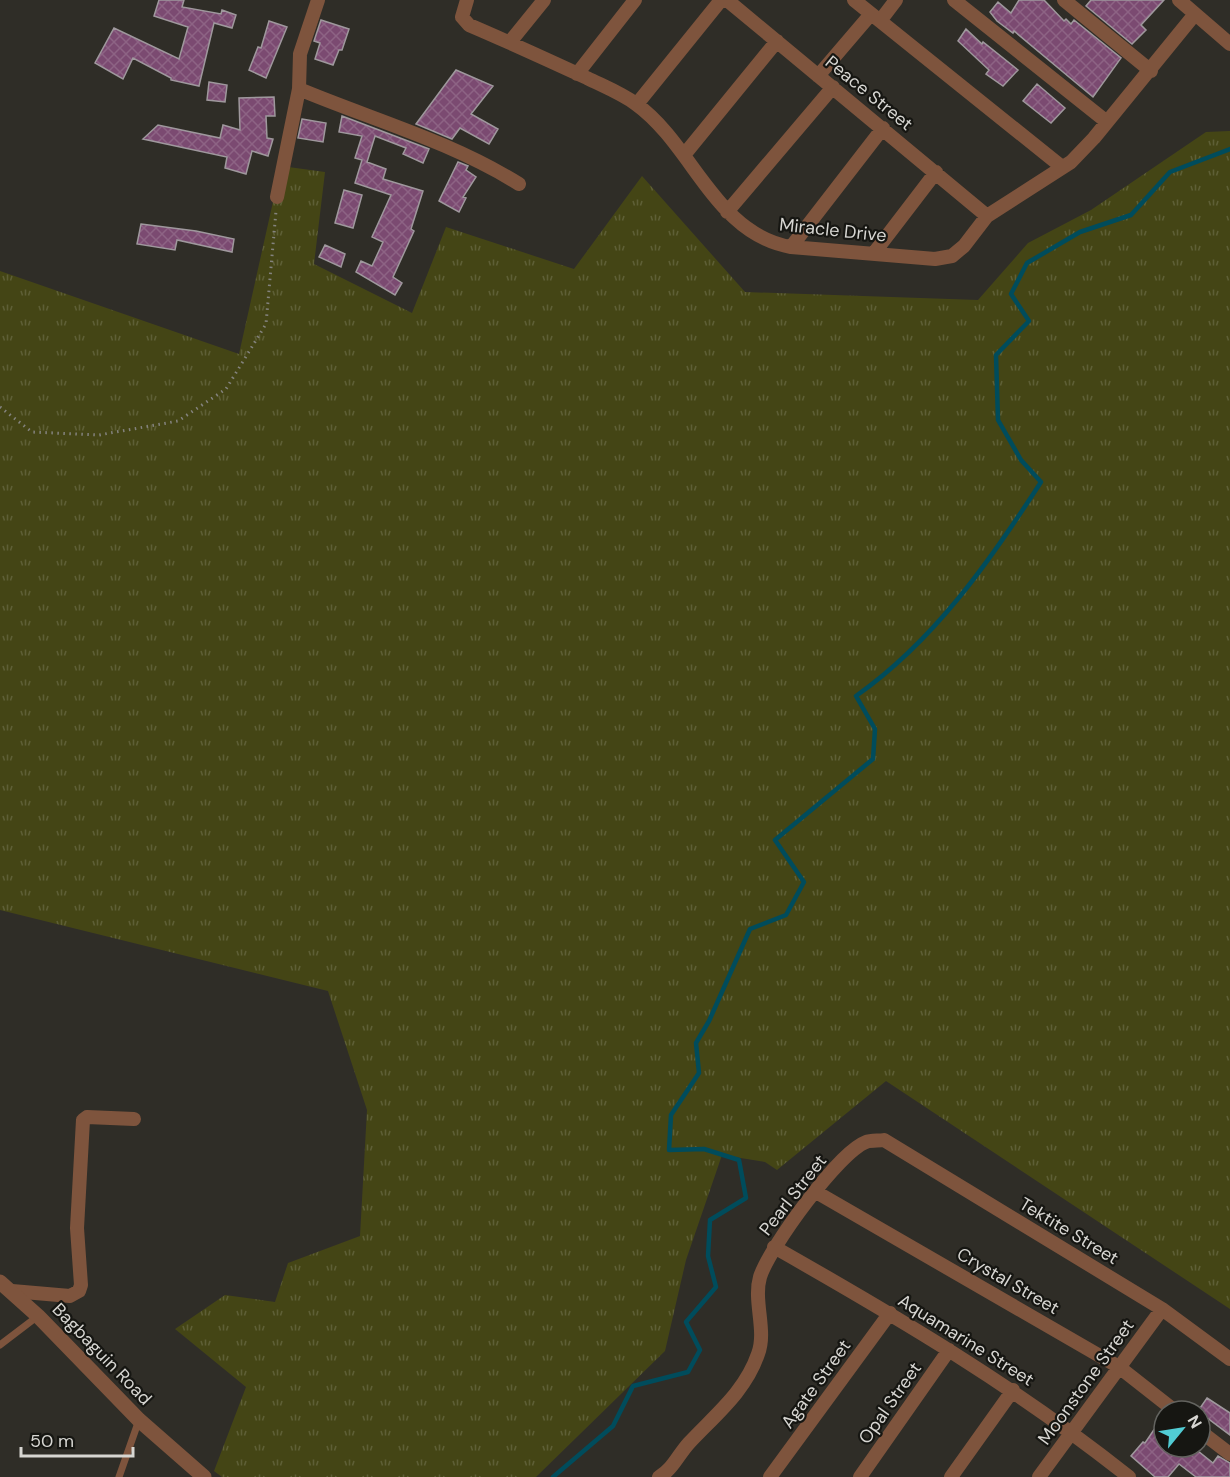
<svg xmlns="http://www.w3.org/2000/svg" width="1230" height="1477" font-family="'DM Sans',sans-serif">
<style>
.grass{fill:url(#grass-tufts)}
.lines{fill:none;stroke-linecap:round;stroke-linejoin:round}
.stream{stroke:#004c5c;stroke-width:4.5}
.building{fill:url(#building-cross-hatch);stroke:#9f989d;stroke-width:1.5}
.path{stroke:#84837e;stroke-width:3;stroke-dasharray:1.5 4.5;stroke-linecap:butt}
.service{stroke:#7e543d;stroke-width:7}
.minor{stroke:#7e543d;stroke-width:14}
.tertiary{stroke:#7e543d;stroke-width:15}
.labels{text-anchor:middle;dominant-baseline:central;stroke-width:4.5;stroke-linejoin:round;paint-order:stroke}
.street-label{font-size:18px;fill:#d7d6d2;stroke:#161612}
</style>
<defs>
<pattern id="grass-tufts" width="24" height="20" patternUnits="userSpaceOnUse" patternTransform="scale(1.5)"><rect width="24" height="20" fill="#444515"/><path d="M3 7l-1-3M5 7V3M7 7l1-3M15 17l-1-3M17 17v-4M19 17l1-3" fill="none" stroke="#5e5f36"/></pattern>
<pattern id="building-cross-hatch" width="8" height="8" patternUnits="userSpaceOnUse" patternTransform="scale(1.5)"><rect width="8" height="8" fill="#7b4a71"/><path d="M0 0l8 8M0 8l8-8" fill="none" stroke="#8d6384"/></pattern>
</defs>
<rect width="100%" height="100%" fill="#2f2d27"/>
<path class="grass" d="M1230 131V1309L886 1081 777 1170 765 1162 722 1155 686 1260 665 1351 536 1477H222L214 1471 246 1387 175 1329 225 1295 275 1302 288 1263 360 1236 367 1110 328 991 0 910V271L239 354 281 166 325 172 314 264 412 313 446 227 574 269 642 176 745 292 978 300 1028 243 1091 210 1206 132Z"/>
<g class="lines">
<path class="stream" d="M553 1477 613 1426 633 1386 688 1372 700 1350 686 1322 716 1287 708 1256 710 1220 746 1198 739 1160 704 1149 669 1150 671 1115 699 1073 696 1043 709 1021 750 929 786 915 804 882 775 840 873 759 875 729 856 696C934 641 990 561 1041 482L1021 460 998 420 996 355 1029 321 1011 294 1027 263 1080 232 1131 215 1170 172 1230 149"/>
</g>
<path class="building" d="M159 0H184L182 7 221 14 222 10 236 15 232 28 214 23 199 86 171 80V78L133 58 123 79 95 63 114 28 179 59 188 27 154 16Z
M1019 0H1044L1064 21 1066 19 1071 24 1074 20 1121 58 1093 97 1014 31 1013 33 997 21 990 12 998 2 1011 13Z
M1091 0H1164L1141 25 1146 30 1132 44 1086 6Z
M321 20 349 29 342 50H339L333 65 315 59 320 43 314 41Z
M269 21 287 27 266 78 249 70 258 47 261 48Z
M966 29 982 44 983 42 1018 70 1003 86 986 74 989 70 958 41Z
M456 70 493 86 471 114 498 129 489 144 460 128 452 139 416 124Z
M209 82 227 85 225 102 207 100Z
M1037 84 1065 108 1051 123 1023 101Z
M274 97 275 116H266L267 138 273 139 268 156 252 151 246 174 225 168 227 157 143 139 158 125 220 138 223 125 240 130 239 98Z
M342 116 429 149 423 163 403 154 406 148 375 136 367 162 386 169 383 179 423 191 411 229 414 231 393 277 402 283 395 295 356 272 361 261 372 266 383 242 372 237 391 195 355 183 362 160 355 158 362 136 339 132Z
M302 119 326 123 323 142 298 138Z
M458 162 468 166 466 170 476 177 463 197 466 198 459 212 439 201Z
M344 190 362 195 353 228 335 223Z
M141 224 196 231 234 239 232 252 177 240 175 250 137 244Z
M325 245 345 254 341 267 319 257Z
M1207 1398 1230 1413V1435L1198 1411Z
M1164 1415V1447H1193L1213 1463 1218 1456 1230 1463V1477H1196L1179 1464 1168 1477H1155L1131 1456 1143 1442 1145 1443Z"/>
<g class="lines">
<path class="path" d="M0 407 32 432 99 435 178 421 226 389 266 324 276 211"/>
<path class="service" d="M0 1345 38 1316
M119 1477 139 1420"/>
<path class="minor" d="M467 0 462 17 469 25C509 42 548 60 587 78 603 86 621 93 636 104 693 145 715 234 791 247L935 259 952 256 964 246 987 216 1071 162 1094 138 1195 14
M727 0 987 216
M854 0 1062 167
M954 0 1107 122
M1064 0 1151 71
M1179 0 1230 44
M880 21 896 0
M510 42 544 0
M577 74 635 0
M818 76 871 14
M299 89C373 120 450 141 519 184
M637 104 721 0
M684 155 777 41
M277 197 299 89 300 54 318 0
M727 212 833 87
M791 247 883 128
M874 253 936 172
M816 1192 1119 1367 1175 1411
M774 1247C899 1318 1016 1387 1129 1477
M12 1291 70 1296 79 1291 81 1285 77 1228 83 1120 87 1117 134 1119
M1200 1431 1230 1454
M659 1477C673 1469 678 1455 689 1443 715 1415 745 1392 758 1354 767 1331 753 1301 760 1277 769 1248 839 1152 866 1142 871 1140 879 1141 884 1140L1162 1309 1230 1359
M770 1477 890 1313
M860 1477 949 1350
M951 1477 1013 1390
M1039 1477 1162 1309"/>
<path class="tertiary" d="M0 1282 38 1316 139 1420 204 1477"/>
</g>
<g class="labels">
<g class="street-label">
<text transform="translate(869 93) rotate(39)">Peace Street</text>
<text transform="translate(833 230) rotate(6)">Miracle Drive</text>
<text transform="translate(793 1195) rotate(-52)">Pearl Street</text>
<text transform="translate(1069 1231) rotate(31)">Tektite Street</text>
<text transform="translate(1008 1281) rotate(30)">Crystal Street</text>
<text transform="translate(966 1340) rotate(32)">Aquamarine Street</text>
<text transform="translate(102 1354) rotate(46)">Bagbaguin Road</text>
<text transform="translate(1086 1382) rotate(-54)">Moonstone Street</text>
<text transform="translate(816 1384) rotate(-54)">Agate Street</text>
<text transform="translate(890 1403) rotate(-55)">Opal Street</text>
</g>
</g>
<g transform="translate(1182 1429) rotate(60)"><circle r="28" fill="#161612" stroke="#63635f" stroke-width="1.5"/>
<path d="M0-4.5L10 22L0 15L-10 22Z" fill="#51ccd4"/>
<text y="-9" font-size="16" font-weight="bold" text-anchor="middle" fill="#d7d6d2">N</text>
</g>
<path d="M21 1447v9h112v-9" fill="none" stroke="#d7d6d2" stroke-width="3"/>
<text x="30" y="1447" font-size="18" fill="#d7d6d2" stroke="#161612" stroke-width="4.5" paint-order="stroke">50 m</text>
</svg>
